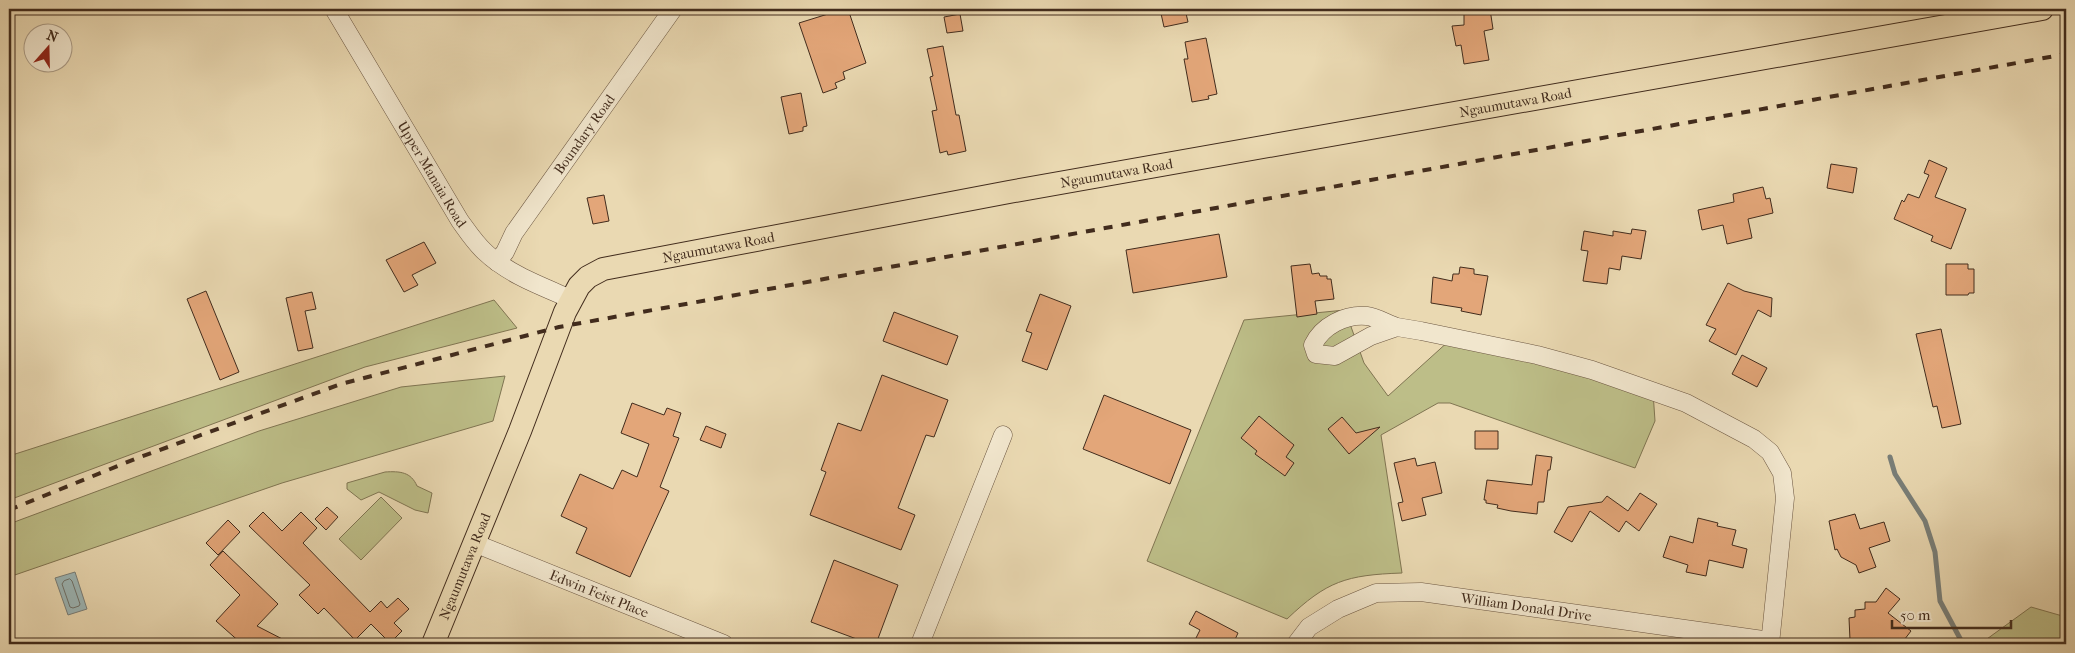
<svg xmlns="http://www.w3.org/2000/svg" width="2075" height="653" font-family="'IM FELL French Canon',serif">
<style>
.green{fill:#bdbe88;stroke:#807552}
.water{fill:#9db7b7;stroke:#797f79}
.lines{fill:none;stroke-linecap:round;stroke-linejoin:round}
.shore{stroke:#70726a;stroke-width:1}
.stream{stroke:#797f79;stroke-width:5}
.building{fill:#e3a679;stroke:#422c1d}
.minor-casing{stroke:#6c5742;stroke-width:19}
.major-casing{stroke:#422c1d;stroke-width:24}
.minor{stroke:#f1e6cd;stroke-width:18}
.major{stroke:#ead9b2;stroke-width:22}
.rail{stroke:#422c1d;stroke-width:4;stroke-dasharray:9 9;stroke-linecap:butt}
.labels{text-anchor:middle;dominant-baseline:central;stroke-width:4;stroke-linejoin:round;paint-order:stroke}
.street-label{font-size:14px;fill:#422c1d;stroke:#f1e6cd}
</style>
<rect width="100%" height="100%" fill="#ead9b2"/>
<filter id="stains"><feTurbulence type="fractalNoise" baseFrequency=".004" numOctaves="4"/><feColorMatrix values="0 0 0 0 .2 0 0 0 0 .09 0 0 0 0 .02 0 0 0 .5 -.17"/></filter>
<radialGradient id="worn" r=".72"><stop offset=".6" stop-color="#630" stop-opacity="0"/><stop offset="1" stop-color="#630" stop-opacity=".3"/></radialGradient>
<path class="green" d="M494 300 517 328 365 367 9 500V456Z
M1345 310 1364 363 1388 396 1450 340 1653 392 1655 421 1635 468 1450 403H1438L1381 435 1402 573C1346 575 1327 581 1287 619L1147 561 1244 320Z
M505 376 493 421 282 483 9 577V524L259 431 401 387Z
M385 472C400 471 411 472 417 486L432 493 428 513 415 510 379 492 361 500 347 489V483Z
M381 497 402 518 361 560 339 539Z
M2031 607 2066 617V644H1980Z"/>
<path class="water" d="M75 572 87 609 68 615 55 578Z"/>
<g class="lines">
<path class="shore" d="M70 579 72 581 80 604 79 606 73 608 70 607 62 584 64 581Z"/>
<path class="stream" d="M1890 457 1895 474 1925 521 1935 552 1940 601 1963 644
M1329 643 1338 644"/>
</g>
<path class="building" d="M844 9H848L866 63 843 72 845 79 835 83 837 88 823 93 799 23Z
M1160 9H1185L1188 22 1164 27Z
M1464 9H1490L1493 29 1484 31 1489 60 1464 64 1461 45 1456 46 1452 26 1464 25Z
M960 14 963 31 947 33 944 17Z
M1206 38 1217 94 1208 96 1209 99 1192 102 1184 59H1188L1185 42Z
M943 46 956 115H959L966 151 948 155 947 151 940 153 932 111 937 110 930 77 933 76 927 49Z
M801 93 807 126 803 127V131L789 134 781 97Z
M1929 160 1947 168 1935 197 1966 209 1951 249 1931 241 1933 236 1894 219 1902 200 1904 202 1908 194 1919 198 1929 175 1924 173Z
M1831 164 1857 168 1853 193 1827 188Z
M1763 187 1766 199 1770 198 1773 213 1748 219 1752 238 1727 244 1723 225 1702 230 1698 210 1734 202 1733 194Z
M604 195 609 221 593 224 587 198Z
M1632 229 1646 231 1641 259 1622 256 1620 270 1609 268 1607 284 1583 281 1588 251 1581 250 1584 231 1613 236V231L1631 234Z
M1219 234 1227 277 1133 293 1126 250Z
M424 242 436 263 412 275 418 285 404 292 386 260Z
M1310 264 1312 274 1319 273 1320 276H1327V279H1331L1334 299 1315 301 1317 314 1297 317 1291 266Z
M1946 264H1968V269H1974V293H1969L1968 295H1946Z
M1460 267 1474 269V274L1488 276 1481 315 1461 311 1462 308 1431 303 1433 277 1452 281 1453 274H1459Z
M1728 283 1744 291 1772 298 1771 317 1758 310 1736 355 1709 341 1716 329 1706 325Z
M206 291 239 372 220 380 187 299Z
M312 292 316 309 305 311 313 348 298 351 286 298Z
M1040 294 1071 306 1047 370 1022 361 1032 333 1026 331Z
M894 312 958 336 947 365 883 341Z
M1941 329 1961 424 1942 428 1937 406 1933 407 1916 334Z
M1742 355 1767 368 1757 387 1732 374Z
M882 375 948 400 934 437 926 435 898 508 915 515 901 550 810 515 826 472 821 470 838 423 861 431Z
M1104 395 1191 430 1170 484 1083 449Z
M632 403 664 415 667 408 681 413 673 436 679 438 660 487 669 491 630 577 576 553 587 528 561 516 580 474 613 489 622 470 637 477 649 444 621 433Z
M1259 416 1294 445 1286 457 1294 463 1285 476 1255 454 1257 451 1241 438Z
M1342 417 1356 433 1380 427 1349 454 1328 429Z
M706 426 726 434 721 448 700 440Z
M1475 431H1498V449H1475Z
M1536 455 1552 457 1550 470H1548L1544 502H1538L1537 514 1511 511 1497 508 1498 505 1486 503V500H1484L1487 480 1532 485Z
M1415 458 1417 466 1435 462 1442 493 1422 498 1426 515 1402 521 1398 503 1403 502 1394 463Z
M1640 493 1657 504 1639 531 1626 521 1619 532 1590 511 1572 542 1554 532 1568 507 1602 502 1607 496 1628 511Z
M327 507 338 517 326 530 315 519Z
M263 512 282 531 301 512 317 528 303 543 370 612 381 601 387 608 398 598 409 609 394 623 402 631 390 643 371 624 355 640 324 608 318 614 299 595 310 585 249 526Z
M1855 514 1860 529 1884 522 1890 541 1869 548 1876 567 1859 573 1856 565 1841 557 1837 549 1835 550 1829 521Z
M1698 518 1718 523 1717 526 1736 530 1732 545 1747 549 1743 568 1709 560 1706 576 1686 572 1688 565 1663 557 1670 536 1693 543Z
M228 520 240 532 218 555 206 543Z
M223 551 278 604 257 626 292 644H242L216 621 240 595 210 565Z
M834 560 898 585 876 644H870L811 622Z
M1886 588 1900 599 1888 613 1911 631 1901 644H1894L1886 639 1850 640 1849 618 1855 617V610L1865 609V602H1876Z
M1196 611 1238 633 1233 644H1204L1195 640 1200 630 1189 624Z"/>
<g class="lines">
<defs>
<g id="minor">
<path id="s1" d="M334 9 460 221C468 232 475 243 485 252 508 274 541 286 571 299"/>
<path id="s2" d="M497 262 505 252 514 233 673 9"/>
<path d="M1397 327C1388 324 1376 317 1367 316 1345 314 1322 326 1313 345L1316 354 1335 356 1371 336 1397 327 1421 331 1537 355 1592 370 1686 403 1754 439 1770 452 1782 473 1785 498 1770 644"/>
<path id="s3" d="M474 543 724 644"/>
<path d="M920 644 1003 435"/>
<path id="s4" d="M1296 644 1309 627 1338 609 1376 593 1421 592 1770 641"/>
</g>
<g id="major">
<path id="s5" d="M433 644 520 431 565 312 579 286 588 277 603 269 1009 192 2042 9"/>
</g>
</defs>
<use href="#minor" class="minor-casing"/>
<use href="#major" class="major-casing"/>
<use href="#minor" class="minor"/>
<use href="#major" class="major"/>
<path class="rail" d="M9 510 135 459 341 384 559 327 2066 54"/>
</g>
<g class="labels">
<g class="street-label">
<text stroke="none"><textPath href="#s5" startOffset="1344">Ngaumutawa Road</textPath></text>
<text stroke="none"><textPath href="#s2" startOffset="155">Boundary Road</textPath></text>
<text stroke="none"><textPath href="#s5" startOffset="939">Ngaumutawa Road</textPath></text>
<text stroke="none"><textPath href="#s1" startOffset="192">Upper Manaia Road</textPath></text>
<text stroke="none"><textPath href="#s5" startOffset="534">Ngaumutawa Road</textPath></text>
<text stroke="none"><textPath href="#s5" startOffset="84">Ngaumutawa Road</textPath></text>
<text stroke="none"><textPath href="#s3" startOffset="135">Edwin Feist Place</textPath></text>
<text stroke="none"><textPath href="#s4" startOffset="248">William Donald Drive</textPath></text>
</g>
</g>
<rect width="2075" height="653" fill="none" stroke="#ead9b2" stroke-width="30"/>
<rect x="10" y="10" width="2055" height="633" fill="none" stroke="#422c1d" stroke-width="2.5"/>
<rect x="15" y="15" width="2045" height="623" fill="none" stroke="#422c1d"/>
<g transform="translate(48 48) rotate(20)"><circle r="24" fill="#f1e6cd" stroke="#ab9c87"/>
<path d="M0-4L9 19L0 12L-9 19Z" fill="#8f2418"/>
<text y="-8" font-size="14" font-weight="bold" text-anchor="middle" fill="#422c1d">N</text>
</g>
<path d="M1892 620v8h119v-8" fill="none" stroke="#422c1d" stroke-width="2.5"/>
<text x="1900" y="620" font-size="15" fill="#422c1d" stroke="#f1e6cd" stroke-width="4" paint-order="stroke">50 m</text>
<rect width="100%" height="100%" filter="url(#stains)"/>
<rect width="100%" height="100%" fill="url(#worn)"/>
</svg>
